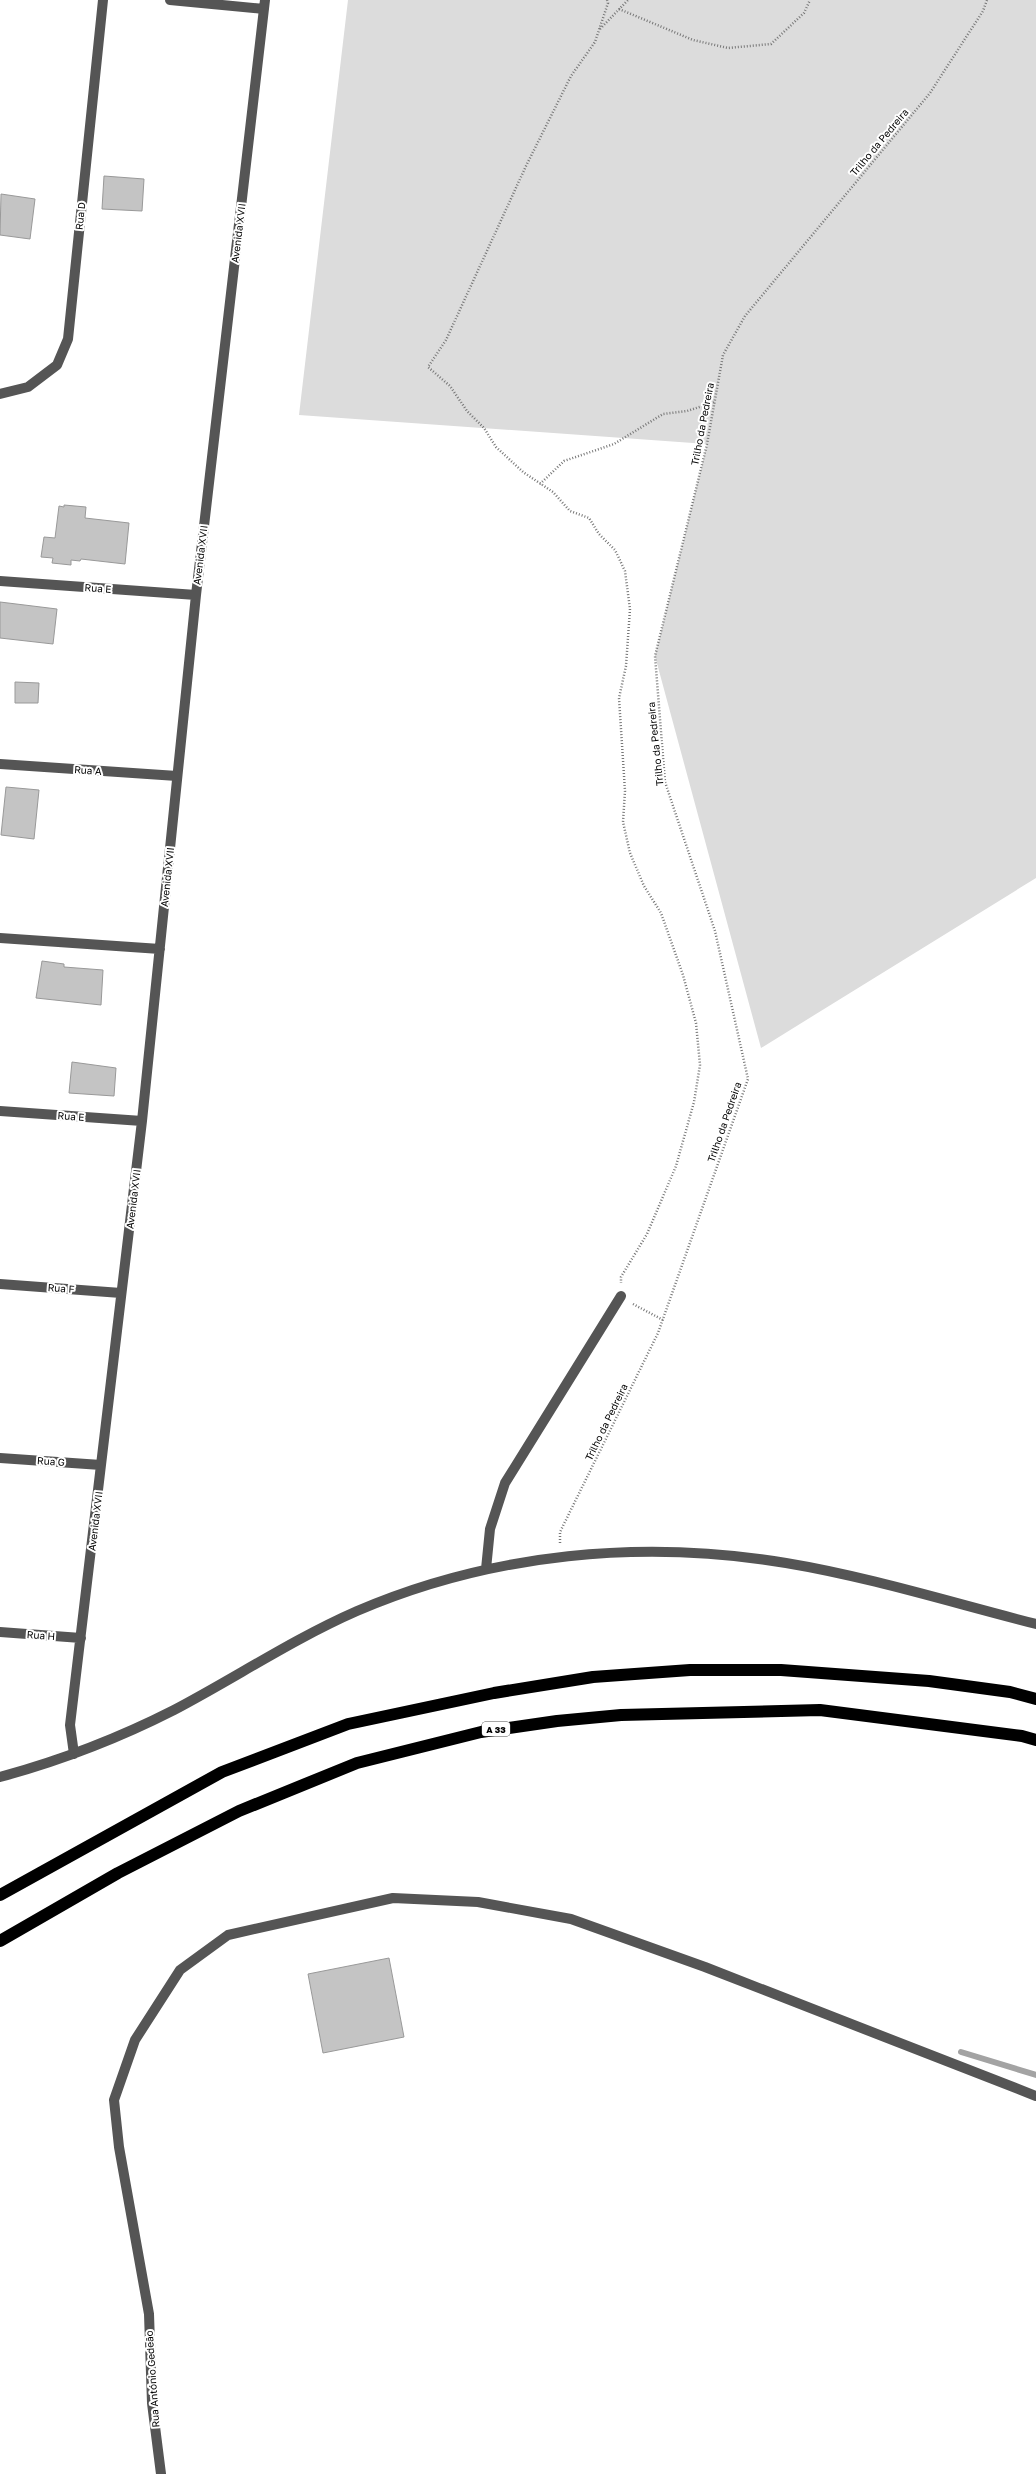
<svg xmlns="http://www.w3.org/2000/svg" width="1036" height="2474" font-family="'Golos Text',sans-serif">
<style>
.green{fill:#dcdcdc}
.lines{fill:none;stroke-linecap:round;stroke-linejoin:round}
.stream{stroke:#a3a3a3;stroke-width:6}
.building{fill:#c4c4c4;stroke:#999}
.path{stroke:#777;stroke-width:2.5;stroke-dasharray:1 2;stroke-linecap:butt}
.minor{stroke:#555;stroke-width:10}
.highway{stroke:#000;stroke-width:12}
.labels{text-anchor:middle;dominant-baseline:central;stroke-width:4;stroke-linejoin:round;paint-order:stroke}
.shield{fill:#fff;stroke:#4c4c4c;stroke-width:1}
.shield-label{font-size:9px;font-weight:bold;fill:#000}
.street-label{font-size:10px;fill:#000;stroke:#fff}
</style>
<rect width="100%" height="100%" fill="#fff"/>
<path class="green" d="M348 0H1036V878L761 1048 655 656 707 444 299 415Z"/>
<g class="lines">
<path class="stream" d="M961 2052 1036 2075"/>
</g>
<path class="building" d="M104 176 144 179 142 211 102 209Z
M1 194 35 199 30 239 0 235Z
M64 505 86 507 85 518 129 523 125 564 81 559 80 561 71 560V565L52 563 53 558 41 557 44 537 55 538 59 506 64 507Z
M0 602 57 609 53 644 0 638Z
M15 682 39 683 38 703H15Z
M6 787 39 790 34 839 1 835Z
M42 961 64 964V967L103 970 101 1005 36 998Z
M72 1062 116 1068 114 1096 69 1093Z
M389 1958 404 2037 323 2053 308 1974Z"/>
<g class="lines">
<path class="path" d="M607 0 608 3 595 42 571 76 526 166 446 340 428 367 450 386 467 411 484 428 496 447 523 472 553 492 570 511 589 518 599 534 615 550 625 571 630 609 626 666 619 698 625 791 623 822 630 853 644 886 661 913 683 975 696 1023 700 1065 694 1102 676 1166 647 1234 621 1277V1283
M619 9 693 40 728 48 771 44 804 13 810 0
M600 29 628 0
M540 484 564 461 614 444 663 414 687 411 715 402
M633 1304 663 1320
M560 1543V1532L658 1333 748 1079 715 931 665 782 655 656 707 444 723 355 745 316 930 93 983 11 987 0"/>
<path class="minor" d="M170 0 264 9
M0 394 28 387 57 365 68 339 103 0
M0 581 196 595
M0 764 177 776
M0 938 160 949
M0 1111 142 1121
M0 1284 121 1293
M0 1458 101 1465
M486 1569 490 1529 505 1483 621 1296
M0 1632 81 1638
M74 1754 70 1725 142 1121 196 595 265 0
M0 1777C59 1761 119 1738 174 1710 235 1678 293 1639 357 1611 492 1553 642 1539 786 1563 870 1577 953 1603 1036 1624
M161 2474 152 2403 149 2314 119 2147 114 2100 135 2040 180 1970 228 1935 393 1898 478 1902 571 1919 705 1967 1036 2096"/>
<path class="highway" d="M0 1895 222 1772 348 1724 494 1693 593 1677 690 1670H781L929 1681 1010 1692 1036 1699
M0 1941 118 1873 239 1811 357 1763 481 1732 557 1721 621 1715 820 1710 1022 1736 1036 1740"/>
</g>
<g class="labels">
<rect class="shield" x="482" y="1722" width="28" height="14" rx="3"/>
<g class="shield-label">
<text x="496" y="1729">A 33</text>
</g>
<g class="street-label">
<text transform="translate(879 142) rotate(-50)">Trilho da Pedreira</text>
<text transform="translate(80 216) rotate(-84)">Rua D</text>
<text transform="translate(238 233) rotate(-83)">Avenida XVII</text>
<text transform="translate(702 424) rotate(-79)">Trilho da Pedreira</text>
<text transform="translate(200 555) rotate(-83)">Avenida XVII</text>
<text transform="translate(98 588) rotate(4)">Rua E</text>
<text transform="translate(655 744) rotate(-96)">Trilho da Pedreira</text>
<text transform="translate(88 770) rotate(4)">Rua A</text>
<text transform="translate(167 877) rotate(-84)">Avenida XVII</text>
<text transform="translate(71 1116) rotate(4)">Rua E</text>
<text transform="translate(724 1122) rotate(-71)">Trilho da Pedreira</text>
<text transform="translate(133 1199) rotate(-83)">Avenida XVII</text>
<text transform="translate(61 1288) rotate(4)">Rua F</text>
<text transform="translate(606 1422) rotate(-64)">Trilho da Pedreira</text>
<text transform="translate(51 1461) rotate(4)">Rua G</text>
<text transform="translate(95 1521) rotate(-83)">Avenida XVII</text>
<text transform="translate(41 1635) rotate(4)">Rua H</text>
<text transform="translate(152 2379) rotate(-94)">Rua António Gedeão</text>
</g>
</g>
</svg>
